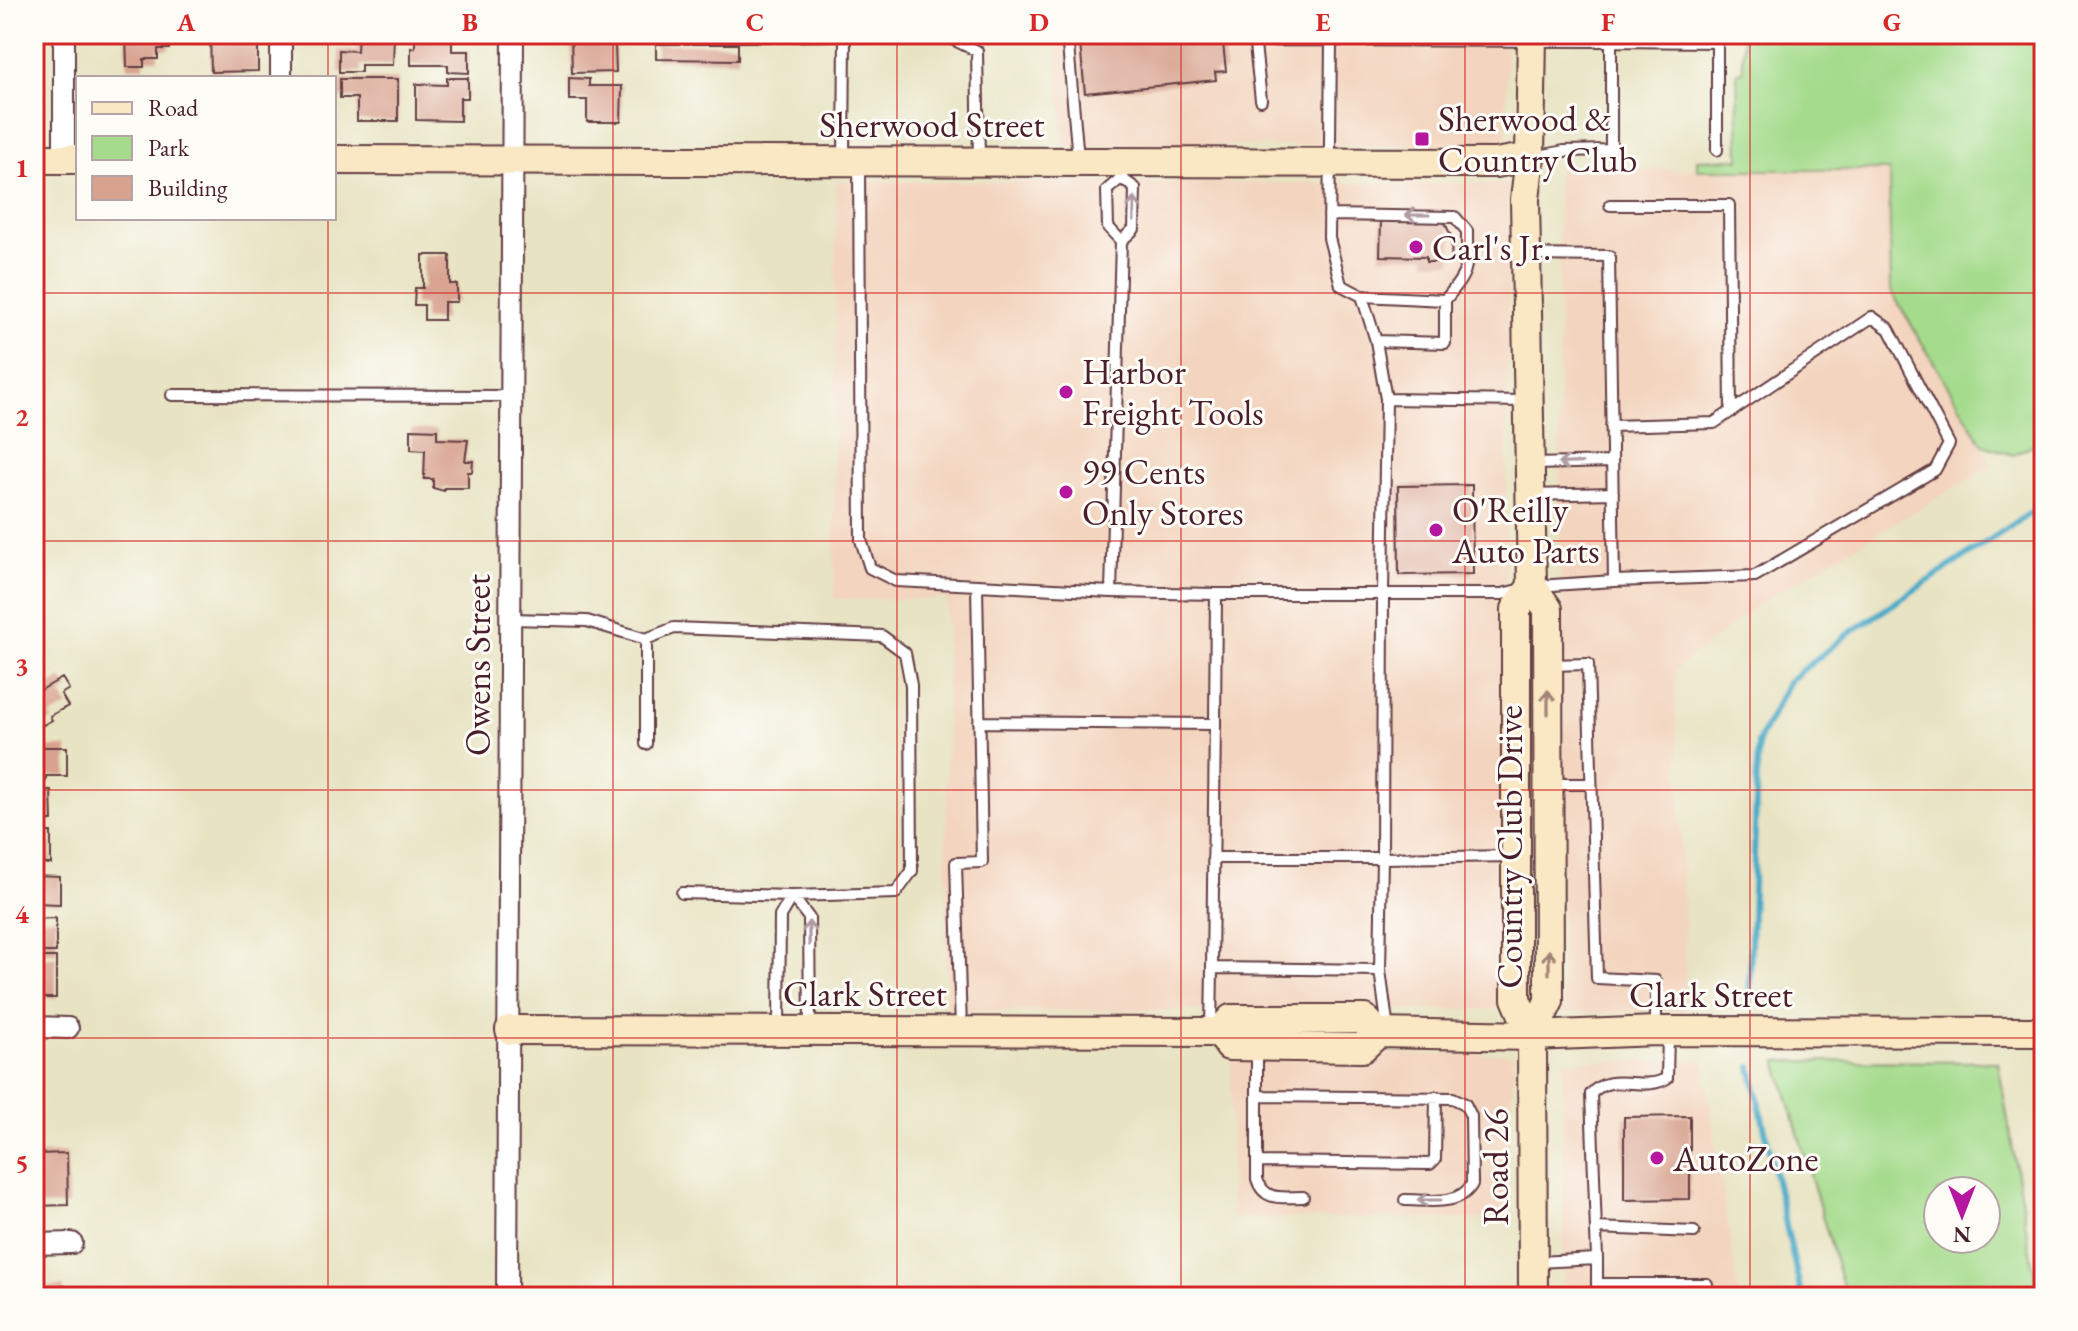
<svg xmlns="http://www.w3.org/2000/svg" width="2078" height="1331" font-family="'EB Garamond',serif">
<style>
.built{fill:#f3d4be}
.green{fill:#a4db8c;stroke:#777d5c;stroke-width:2;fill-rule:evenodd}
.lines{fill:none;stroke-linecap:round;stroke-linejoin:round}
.stream{stroke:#47a9c7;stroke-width:6}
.building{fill:#d8a28f}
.lane-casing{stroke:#623c42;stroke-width:14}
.street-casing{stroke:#623c42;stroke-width:24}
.secondary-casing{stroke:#623c42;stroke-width:32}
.lane{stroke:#fff;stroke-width:10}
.street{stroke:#fff;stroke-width:20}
.secondary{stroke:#fae7c3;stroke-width:28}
.oneway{stroke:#ae9aa0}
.oneway2{stroke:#a28377}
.grid{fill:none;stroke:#d62828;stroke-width:2;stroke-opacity:0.55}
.poi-dot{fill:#b5179e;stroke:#fdfcf7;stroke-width:3}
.labels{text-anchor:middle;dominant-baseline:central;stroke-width:6;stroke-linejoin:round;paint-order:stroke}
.poi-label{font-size:36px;fill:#4a1f2b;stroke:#fdfcf7;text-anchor:start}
.street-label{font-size:36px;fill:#4a1f2b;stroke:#fdfcf7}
.neatline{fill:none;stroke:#d62828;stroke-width:3}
.grid-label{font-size:26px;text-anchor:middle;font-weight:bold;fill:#d62828}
</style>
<rect width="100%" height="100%" fill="#fdfcf7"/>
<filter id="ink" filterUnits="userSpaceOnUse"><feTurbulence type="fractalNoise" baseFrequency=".0125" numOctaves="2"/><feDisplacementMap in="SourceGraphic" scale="16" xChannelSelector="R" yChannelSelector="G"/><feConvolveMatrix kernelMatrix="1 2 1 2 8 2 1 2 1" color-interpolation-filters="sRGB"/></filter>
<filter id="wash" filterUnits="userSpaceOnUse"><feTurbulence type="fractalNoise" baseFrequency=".006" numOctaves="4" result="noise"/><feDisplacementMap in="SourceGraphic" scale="32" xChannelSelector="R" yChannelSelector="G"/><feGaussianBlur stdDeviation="1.8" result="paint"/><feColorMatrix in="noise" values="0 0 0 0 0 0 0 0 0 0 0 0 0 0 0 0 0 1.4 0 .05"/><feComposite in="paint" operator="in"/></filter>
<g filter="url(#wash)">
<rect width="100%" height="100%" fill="#e8e3c2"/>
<path class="built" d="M1055 34H1507L1506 145 1065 146Z
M1558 169 1890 170 1891 291 1993 465 1761 602 1675 670 1687 1011 1562 1013Z
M836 181 1509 184 1502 1009 946 1011 947 599H834Z
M1231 1054H1514L1505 1219 1231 1218Z
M1563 1061H1703L1739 1297H1563Z"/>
<path class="green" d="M1743 34H2040L2044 38V439L2013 455 1983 445 1891 291 1889 170H1697V160L1739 159 1737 72 1743 71Z
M1777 1061 1998 1062 2038 1297H1846ZM1938 1191H1986V1239H1938Z"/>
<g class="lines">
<path class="stream" d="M1749 1003 1758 742 1789 681 1845 636 2044 504
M1751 1067 1802 1297"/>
</g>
<g id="blocks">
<path class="building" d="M126 34H169V49H158V59H144V67H127Z
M210 34H258V71L211 72Z
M358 34H394L393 65H361V72H339V50L357 51Z
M415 34H452V51H469V73L448 72V65H411V47L415 48Z
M571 34H602V44H615L616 72 572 73Z
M1079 34H1222L1226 71 1215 72 1216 80 1085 93Z
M656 44H738V60L656 59Z
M447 78H468V98H460V121L416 120V84L447 85Z
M569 78 589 79V86H622L621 122H587V100H569Z
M340 79H398V121H357V98H340Z
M34 80H41L40 122H34Z
M1381 219H1443L1452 238 1451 262H1426V257L1380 256Z
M423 255H450V284H457V302H444V320H424V305H414L415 288H423Z
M411 429 437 430V439L468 440 465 461H473L472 472H468V488H444V491L433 488V479H424L425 450 411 449Z
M1472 485 1473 574 1399 575 1398 486Z
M62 678 69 689 61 694 68 706 50 716 52 720 34 730V694Z
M34 747H67V776H46V781H34Z
M34 790H51L52 821H34Z
M34 832H51V864H34Z
M34 876 60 877V904L34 903Z
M56 918V952H34V919Z
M34 957H56V998H34Z
M1690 1116V1199L1624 1200V1117Z
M67 1153 68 1205 34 1206 37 1154Z
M64 1286V1297H34V1287Z"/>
</g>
</g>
<g filter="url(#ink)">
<use href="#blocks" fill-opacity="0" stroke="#623c42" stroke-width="2"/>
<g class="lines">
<defs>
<path id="lane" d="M667 34 672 37 908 34
M942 34 977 51 979 159
M1067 34 1078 159
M1254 36 1261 100
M1255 40 1611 41V150L1564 151 1534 157
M1331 41 1329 238 1341 285 1362 296 1445 300V343L1376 341 1386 399 1525 401
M1611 41 1717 42V150
M844 159 845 35
M859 164 861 540 870 568 896 581 977 585 982 862 956 863 961 1029
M1610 205H1729L1731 412
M1329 215 1455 217 1467 231C1467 268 1470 271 1445 300
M1121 241 1108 227 1107 190 1121 178
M1527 255 1609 256 1614 581 1537 586
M1362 296 1376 341
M172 395 512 396
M1386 399 1383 594H1502L1522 589
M1611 426 1714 423 1872 317 1889 329 1949 444 1935 470 1755 576 1614 581
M1534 464 1612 462
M1531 495 1613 493
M977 585 1111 592 1121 241 1134 229 1135 188 1121 178
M1111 592 1216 594
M511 619 587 621 646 639V744
M646 639 674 628 882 636 905 653 911 685 912 871 896 893 792 896 682 893
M1549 665 1588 664 1597 978 1656 981V1029
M979 722 1215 724 1212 968
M1215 724 1216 594H1383L1382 858 1515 856
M1552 784H1590
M1213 858H1382L1380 970 1388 1030
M792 896 809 918 810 1028
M779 1030 780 916 792 896
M1211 1030 1212 968 1380 970
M1257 1049V1179C1264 1202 1283 1197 1303 1197
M1257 1096 1453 1098 1465 1104 1471 1116 1472 1184C1459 1207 1428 1200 1405 1200
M1257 1162 1430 1164 1435 1159 1436 1097
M1596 1228 1694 1232
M1597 1259V1284
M1536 1262 1597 1259 1591 1094C1611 1070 1644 1093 1667 1078L1668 1033
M1598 1297 1597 1284H1707V1297"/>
<path id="street" d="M281 78V34
M64 159V34
M34 1027 68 1028
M34 1244 72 1243
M507 1297 513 34"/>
<path id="secondary" d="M1532 34 1530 157 1525 199 1532 586 1548 609 1549 1001 1532 1036
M34 159H78
M334 160 1496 163 1530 157
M1532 586 1516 609V999L1532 1036 1533 1297
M510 1030 1220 1032 1231 1019H1365L1378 1033
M1220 1032 1229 1046 1362 1048 1378 1033 1532 1036 1656 1031 2044 1032"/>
</defs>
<use href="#lane" class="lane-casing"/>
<use href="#street" class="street-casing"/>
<use href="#secondary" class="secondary-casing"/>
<use href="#lane" class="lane"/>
<use href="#street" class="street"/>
<use href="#secondary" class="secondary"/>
</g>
<defs><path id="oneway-shaft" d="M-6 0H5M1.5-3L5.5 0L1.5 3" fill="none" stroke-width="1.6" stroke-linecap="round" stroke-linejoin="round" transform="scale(2)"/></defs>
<g class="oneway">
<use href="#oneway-shaft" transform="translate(1134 209) rotate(-89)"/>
<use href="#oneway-shaft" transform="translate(1417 215) rotate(-180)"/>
<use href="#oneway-shaft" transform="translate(1570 463) rotate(178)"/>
<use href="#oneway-shaft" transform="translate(809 933) rotate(-91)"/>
<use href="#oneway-shaft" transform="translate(1429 1200) rotate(180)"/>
</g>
<g class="oneway2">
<use href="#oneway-shaft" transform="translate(1548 702) rotate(-90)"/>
<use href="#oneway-shaft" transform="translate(1549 962) rotate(-90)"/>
</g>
</g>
<path class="grid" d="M328 34V78M613 34V1297M897 34V1297M1181 34V1297M1465 34V1297M1750 34V1297M328 218V1297M34 293H2044M34 541H2044M34 790H2044M34 1038H2044"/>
<g class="poi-dot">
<rect x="1414" y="131" width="16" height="16" rx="4"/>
<circle cx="1416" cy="247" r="8"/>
<circle cx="1066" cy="392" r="8"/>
<circle cx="1066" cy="492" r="8"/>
<circle cx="1436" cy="530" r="8"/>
<circle cx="1657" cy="1158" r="8"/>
</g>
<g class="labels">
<g class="poi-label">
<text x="1438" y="118">Sherwood &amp;<tspan x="1438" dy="41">Country Club</tspan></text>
<text x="1432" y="247">Carl's Jr.</text>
<text x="1082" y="371">Harbor<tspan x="1082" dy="41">Freight Tools</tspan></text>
<text x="1082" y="471">99 Cents<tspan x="1082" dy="41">Only Stores</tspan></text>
<text x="1452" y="509">O'Reilly<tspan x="1452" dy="41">Auto Parts</tspan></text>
<text x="1673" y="1158">AutoZone</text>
</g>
<g class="street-label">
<text x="932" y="124">Sherwood Street</text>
<text transform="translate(477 665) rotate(-90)">Owens Street</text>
<text transform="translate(1509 847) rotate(-90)">Country Club Drive</text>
<text x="865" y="993">Clark Street</text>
<text x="1711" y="994">Clark Street</text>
<text transform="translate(1495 1167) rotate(-90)">Road 26</text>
</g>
</g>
<rect width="2078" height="1331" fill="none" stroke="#fdfcf7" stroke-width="88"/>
<rect x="76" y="76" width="260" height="144" fill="#fdfcf7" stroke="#b5a4a5" stroke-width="2"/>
<rect x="92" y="102" width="40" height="12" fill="#fae7c3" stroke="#b5a4a5" stroke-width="2"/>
<text x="148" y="116" font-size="24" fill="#4a1f2b">Road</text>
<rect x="92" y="136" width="40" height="24" fill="#a4db8c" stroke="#b5a4a5" stroke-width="2"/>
<text x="148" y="156" font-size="24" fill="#4a1f2b">Park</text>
<rect x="92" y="176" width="40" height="24" fill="#d8a28f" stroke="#b5a4a5" stroke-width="2"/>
<text x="148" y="196" font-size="24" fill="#4a1f2b">Building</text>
<g transform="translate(1962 1215) rotate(180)"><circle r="38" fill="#fdfcf7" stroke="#b5a4a5" stroke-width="2"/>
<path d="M0-6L14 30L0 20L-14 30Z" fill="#b5179e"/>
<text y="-12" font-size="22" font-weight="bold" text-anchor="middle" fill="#4a1f2b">N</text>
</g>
<rect x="44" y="44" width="1990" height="1243" class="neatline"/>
<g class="grid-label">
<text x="186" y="31">A</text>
<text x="470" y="31">B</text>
<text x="755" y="31">C</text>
<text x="1039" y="31">D</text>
<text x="1323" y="31">E</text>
<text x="1608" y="31">F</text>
<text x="1892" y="31">G</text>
<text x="22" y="177">1</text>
<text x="22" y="426">2</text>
<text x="22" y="675">3</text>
<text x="22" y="923">4</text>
<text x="22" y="1172">5</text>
</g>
</svg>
